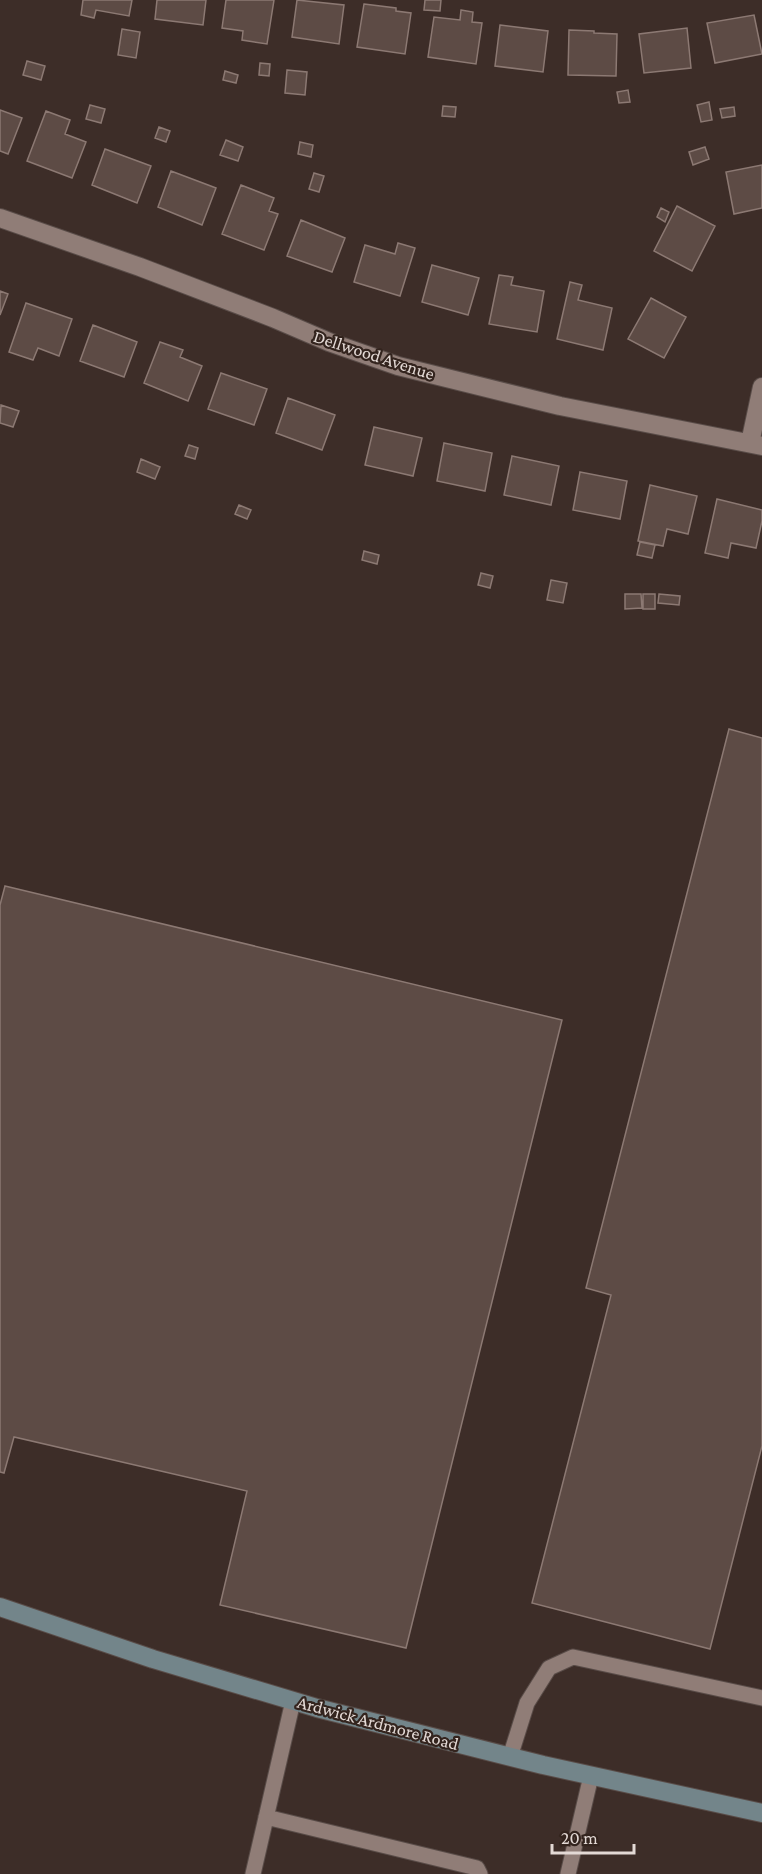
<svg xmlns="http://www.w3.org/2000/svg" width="762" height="1874" font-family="'Crimson Pro',serif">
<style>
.building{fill:#5d4b45;stroke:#8c7973;stroke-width:1.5}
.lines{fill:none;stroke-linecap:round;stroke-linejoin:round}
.service-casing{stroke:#594c48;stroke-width:17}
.minor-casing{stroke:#594c48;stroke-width:20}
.secondary-casing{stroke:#594c48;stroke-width:20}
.service{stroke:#907d77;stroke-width:15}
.minor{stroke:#907d77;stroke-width:18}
.secondary{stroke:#73858a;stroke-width:18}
.labels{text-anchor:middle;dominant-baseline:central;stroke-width:4.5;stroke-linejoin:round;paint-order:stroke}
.street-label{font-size:18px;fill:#e3d9d5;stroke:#33241e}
</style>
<rect width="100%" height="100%" fill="#3d2d28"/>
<path class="building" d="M83 0H132L129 16 96 10 94 18 81 15Z
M157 0H206L203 25 155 19Z
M226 0H274L267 44 242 40 243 31 222 28Z
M297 0 344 5 339 44 292 37Z
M425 0H441L440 11 424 10Z
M364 4 396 8V11L411 13 405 54 357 47Z
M461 10 473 12 472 22 482 23 476 64 428 57 434 17 460 20Z
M754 15 762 54 715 63 707 23Z
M500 25 548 31 543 72 495 66Z
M687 28 691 68 644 73 639 34Z
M122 29 140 32 136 58 118 55Z
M569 30 594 31V33L617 34 616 76 568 75Z
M27 61 45 66 41 80 23 75Z
M260 63 270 64 269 76 259 75Z
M287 70 307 72 305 95 285 93Z
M225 71 238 75 236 83 223 80Z
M628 90 630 102 619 103 617 92Z
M709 102 712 120 701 122 697 105Z
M90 105 105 109 101 123 86 119Z
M443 106 456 107 455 117 442 116Z
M734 107 735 116 722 118 720 109Z
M0 110 22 118 8 154 0 151Z
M46 111 70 120 65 134 86 142 72 178 27 161Z
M159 127 170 131 166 142 155 138Z
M226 140 243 147 238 161 220 155Z
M300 142 313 145 311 157 298 154Z
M705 147 709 159 693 165 689 152Z
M105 149 151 166 137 203 92 185Z
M762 165V208L734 214 726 172Z
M171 171 216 188 202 225 158 207Z
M314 173 324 176 319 192 309 189Z
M241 185 274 198 269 211 278 214 264 250 222 234Z
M677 206 715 226 692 271 654 251Z
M661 208 669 212 665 222 657 217Z
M301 220 345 238 332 272 287 256Z
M398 243 415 248 400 296 354 282 365 245 395 254Z
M432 265 479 278 468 315 422 302Z
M499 275 513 277 511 285 544 291 537 332 489 324Z
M570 282 582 285 578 300 612 308 603 350 557 339Z
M0 291 8 294 0 315Z
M651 298 686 317 664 358 628 339Z
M26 303 72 319 59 356 38 348 33 360 9 352Z
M93 325 137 342 124 377 80 361Z
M160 342 183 350 180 357 202 366 188 401 144 383Z
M221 373 267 389 254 425 208 409Z
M288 398 335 415 322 450 276 433Z
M1 405 19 411 13 427 0 423Z
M374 427 422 438 413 476 365 465Z
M444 443 492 453 485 491 437 481Z
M189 445 198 448 195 459 185 456Z
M512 456 559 466 551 505 504 495Z
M141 459 160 467 155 479 137 472Z
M580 472 627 481 620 519 573 510Z
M650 485 697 496 688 534 667 529 663 546 638 541Z
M717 499 762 510V521L756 548 731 543 728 558 705 553Z
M239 505 251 510 247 519 235 514Z
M640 542 655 545 652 558 637 555Z
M364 551 379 555 377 564 362 560Z
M481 573 493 576 490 588 478 585Z
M551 580 567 583 563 603 547 600Z
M625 594H641L642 608 625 609Z
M643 594H655V609H643Z
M659 594 680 596 679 605 658 603Z
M729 729 762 738V1446L710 1649 532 1603 611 1295 586 1288Z
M5 886 562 1020 406 1648 220 1605 247 1491 14 1437 4 1473 0 1472V905Z"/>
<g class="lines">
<defs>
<path id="service" d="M510 1757 527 1703 549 1668 573 1657 762 1698
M266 1817 477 1868 480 1874
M253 1874 293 1701
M568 1874 591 1776"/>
<path id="minor" d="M0 218 140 267 273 318 329 342 398 366 560 406 762 446
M750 443 762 387"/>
<path id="secondary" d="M0 1607 153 1659 317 1708 543 1765 762 1813"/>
</defs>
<use href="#service" class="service-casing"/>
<use href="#minor" class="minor-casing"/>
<use href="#secondary" class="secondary-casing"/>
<use href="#service" class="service"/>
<use href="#minor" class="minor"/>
<use href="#secondary" class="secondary"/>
</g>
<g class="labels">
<g class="street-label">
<text transform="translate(374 355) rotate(18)">Dellwood Avenue</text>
<text transform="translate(378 1723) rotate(15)">Ardwick Ardmore Road</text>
</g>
</g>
<path d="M552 1844v9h82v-9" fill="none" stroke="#e3d9d5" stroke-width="3"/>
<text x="561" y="1844" font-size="18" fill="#e3d9d5" stroke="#33241e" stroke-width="4.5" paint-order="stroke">20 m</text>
</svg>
